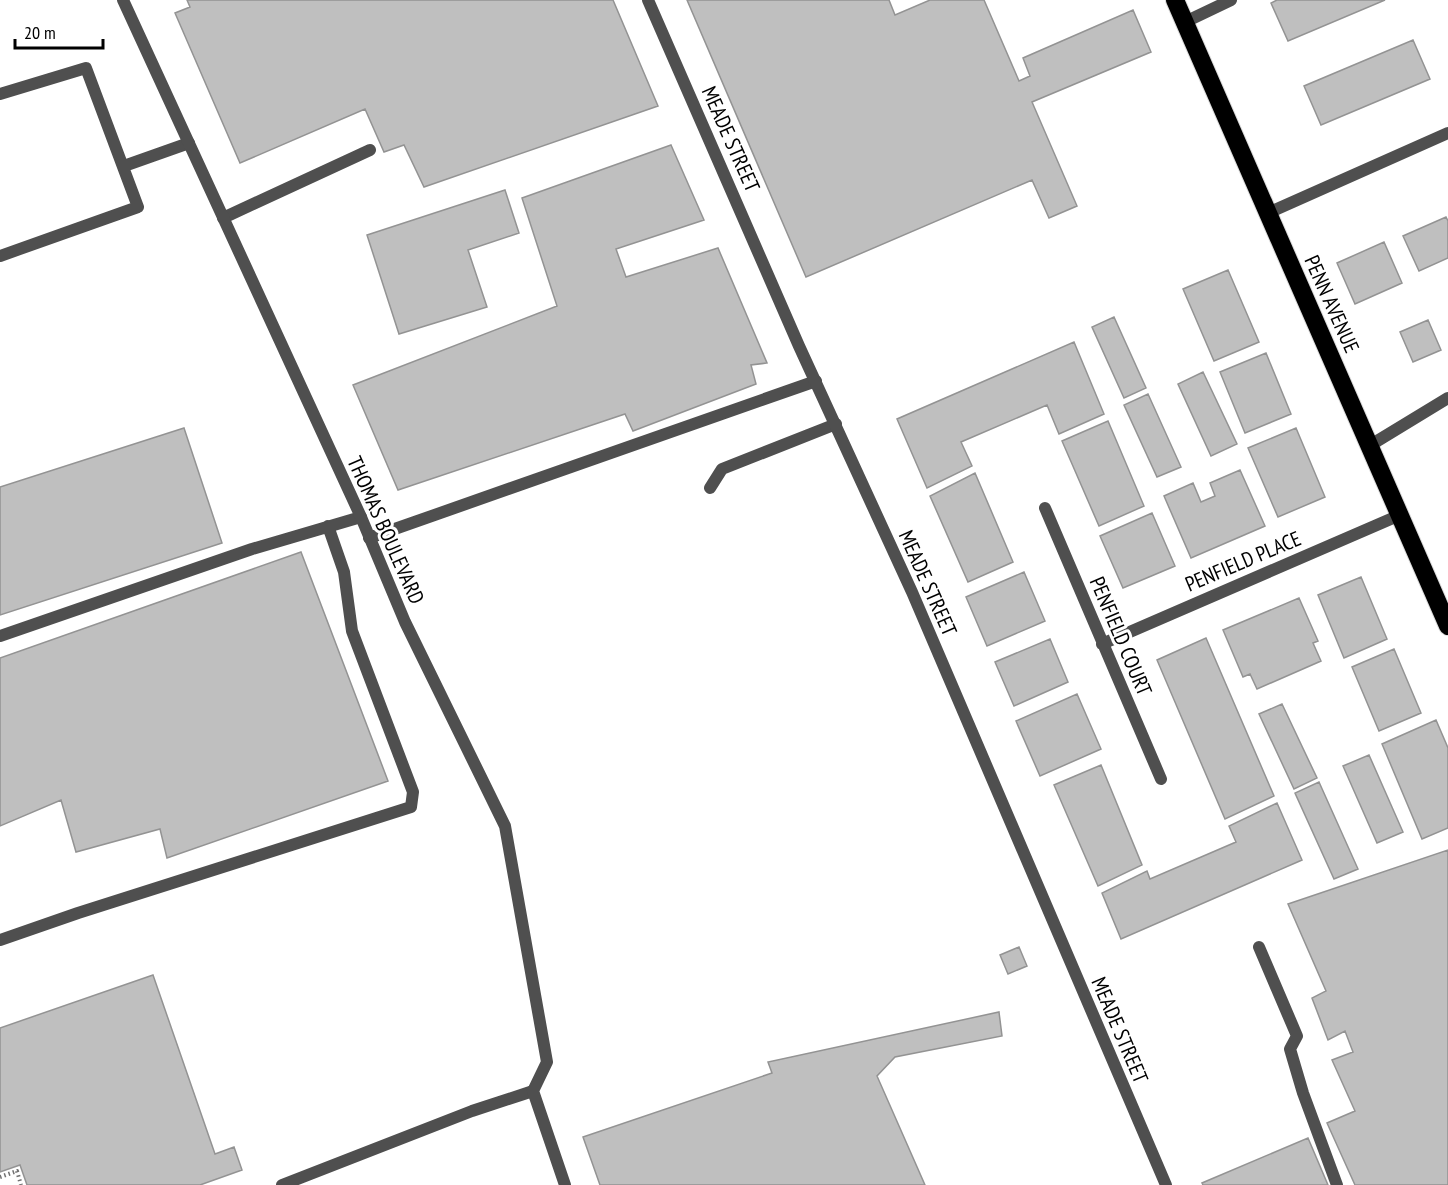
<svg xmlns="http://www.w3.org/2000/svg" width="1448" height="1185" font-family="'PT Sans Narrow',sans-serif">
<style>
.building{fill:#bfbfbf;stroke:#939393;stroke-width:1.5}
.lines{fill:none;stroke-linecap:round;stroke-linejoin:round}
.highway-casing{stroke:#dbdbdb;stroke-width:20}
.path{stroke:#717171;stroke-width:4;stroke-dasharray:1.5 3;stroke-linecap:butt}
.lane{stroke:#4f4f4f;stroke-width:12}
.street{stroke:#4f4f4f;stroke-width:12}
.highway{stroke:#000;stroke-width:18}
.labels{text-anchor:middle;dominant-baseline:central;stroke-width:6;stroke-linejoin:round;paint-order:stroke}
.street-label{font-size:21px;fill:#000;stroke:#fff}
</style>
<rect width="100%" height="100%" fill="#fff"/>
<path class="building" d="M187 0H613L658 106 424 187 404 145 384 152 365 109 240 163 175 13 190 7Z
M687 0H889L895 15 930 0H984L1019 81 1030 76 1023 58 1133 10 1151 52 1032 102 1077 206 1049 218 1032 180 806 277Z
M1277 0H1385L1288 41 1271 3Z
M1413 40 1430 79 1321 125 1304 86Z
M671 145 704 220 616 249 626 277 718 248 767 363 751 365 756 384 633 431 625 414 398 490 353 385 557 306 522 198Z
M505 190 519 233 468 250 487 307 399 334 367 235Z
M1446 217 1448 221V258L1419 271 1403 236Z
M1384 242 1402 283 1355 304 1337 263Z
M1228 270 1259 342 1214 361 1183 289Z
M1114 317 1146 388 1124 398 1092 327Z
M1428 320 1441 350 1413 362 1400 332Z
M1074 342 1104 414 1059 434 1047 405 961 442 972 466 927 488 897 419Z
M1266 353 1291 414 1245 433 1220 372Z
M1203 372 1237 444 1211 456 1178 384Z
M1148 394 1181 467 1157 477 1124 405Z
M1108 421 1144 506 1099 526 1062 441Z
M184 428 222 543 0 615V487Z
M1296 428 1325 497 1278 517 1248 448Z
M1240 470 1265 526 1191 558 1164 496 1193 483 1201 502 1215 496 1210 483Z
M975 473 1013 562 968 582 930 496Z
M1152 513 1175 566 1123 588 1100 536Z
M301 552 388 781 167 858 160 829 76 852 61 800 0 826V658Z
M1024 572 1045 621 987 646 966 597Z
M1361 577 1387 639 1344 658 1318 595Z
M1299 598 1318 641 1313 643 1321 661 1257 689 1250 674 1243 677 1223 630Z
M1206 638 1274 796 1225 819 1157 660Z
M1050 639 1068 682 1014 706 995 662Z
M1394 649 1421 713 1379 731 1352 667Z
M1077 694 1101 749 1040 776 1016 721Z
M1282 704 1317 778 1294 789 1259 714Z
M1436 720 1448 748V828L1422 839 1382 744Z
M1369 755 1403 832 1377 843 1343 766Z
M1101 765 1142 865 1098 886 1054 785Z
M1319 782 1358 869 1334 879 1295 793Z
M1277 803 1302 860 1121 939 1102 893 1147 871 1150 879 1236 842 1229 826Z
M1448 850V1185H1355L1327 1123 1355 1111 1332 1060 1353 1052 1345 1031 1328 1040 1312 998 1326 991 1288 904Z
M1019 947 1027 966 1008 974 1000 955Z
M153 975 215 1154 234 1147 242 1170 200 1185H27L20 1165 0 1172V1028Z
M999 1012 1002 1036 895 1057 877 1076 925 1185H600L583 1137 772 1073 768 1062Z
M1308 1138 1328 1185H1203L1202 1183Z"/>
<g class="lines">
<defs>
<path id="highway" d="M1175 0 1448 626"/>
</defs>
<use href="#highway" class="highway-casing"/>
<path class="path" d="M0 1177 17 1171 21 1185"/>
<path class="lane" d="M1185 22 1231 0
M0 94 86 68 138 207 0 256
M124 166 189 143
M223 218 370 150
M1369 446 1448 398
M710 488 722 469 836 424
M369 538 816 381
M0 636 252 549 361 517
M0 940 78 913 411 807 413 792 352 631 344 572 328 526
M1259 947 1297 1036 1290 1049 1303 1093 1337 1185
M282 1185 472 1111 533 1091"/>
<path class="street" d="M123 0 361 517 405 622 505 826 547 1062 533 1091 565 1185
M648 0 799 346 912 592 1166 1185
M1268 213 1448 133
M1045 508 1161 779
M1102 644 1400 515"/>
<use href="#highway" class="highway"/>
</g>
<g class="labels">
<g class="street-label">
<text transform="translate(731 139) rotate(66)">MEADE STREET</text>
<text transform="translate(1332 304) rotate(66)">PENN AVENUE</text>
<text transform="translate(386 530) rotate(66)">THOMAS BOULEVARD</text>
<text transform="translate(1243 561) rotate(-23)">PENFIELD PLACE</text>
<text transform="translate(928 583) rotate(66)">MEADE STREET</text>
<text transform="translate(1121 636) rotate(67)">PENFIELD COURT</text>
<text transform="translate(1120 1030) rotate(67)">MEADE STREET</text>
</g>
</g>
<path d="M15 39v9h88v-9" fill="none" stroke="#000000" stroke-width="3"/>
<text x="24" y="39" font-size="18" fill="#000000" stroke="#ffffff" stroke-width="4.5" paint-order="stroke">20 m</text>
</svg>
